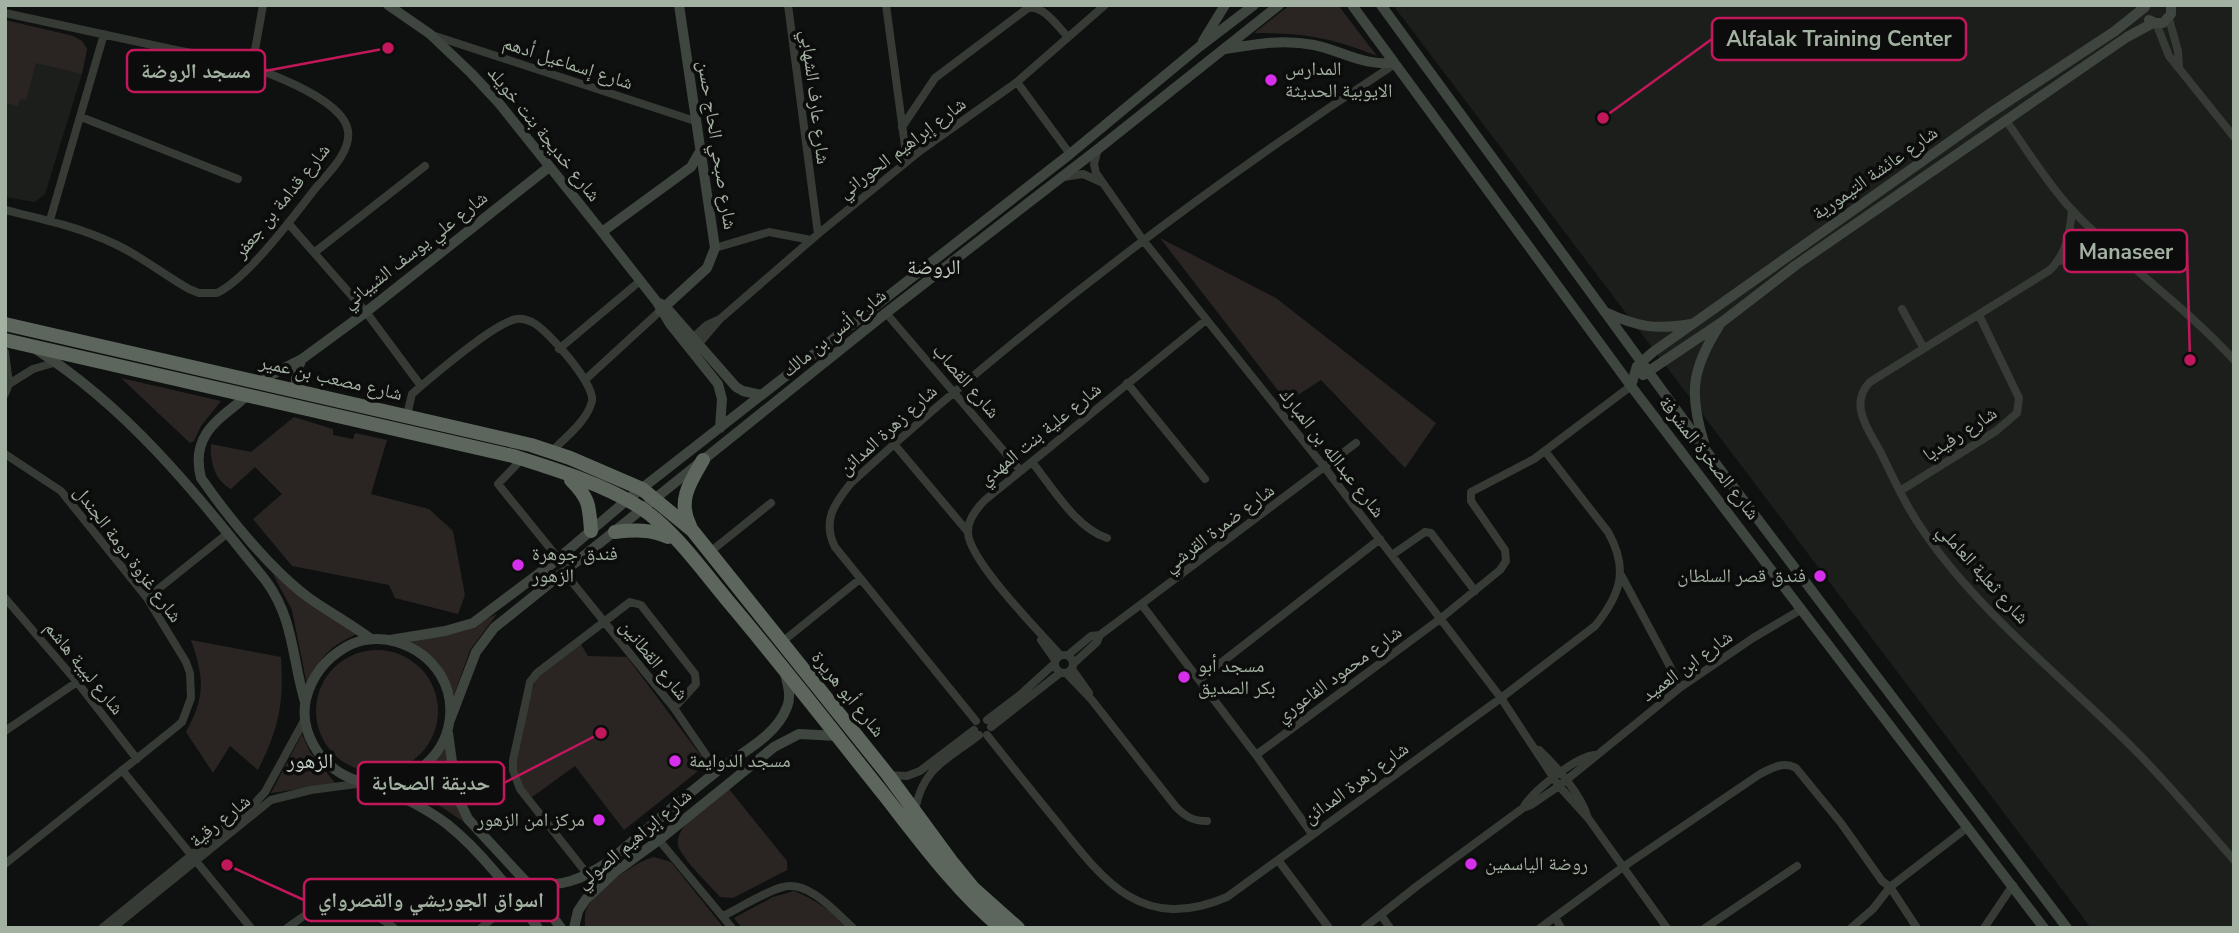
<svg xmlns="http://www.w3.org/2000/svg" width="2239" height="933" font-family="'Nunito Sans','Noto Naskh Arabic',sans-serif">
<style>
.built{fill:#1c1e1c}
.green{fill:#2a2522}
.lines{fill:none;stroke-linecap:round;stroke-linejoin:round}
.street{stroke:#363b35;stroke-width:8}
.secondary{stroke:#3f453f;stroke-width:10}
.highway{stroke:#5d665d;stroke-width:14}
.poi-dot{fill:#d62eea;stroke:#0b0c0b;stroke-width:2.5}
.labels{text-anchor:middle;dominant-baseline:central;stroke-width:7;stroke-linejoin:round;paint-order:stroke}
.street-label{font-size:19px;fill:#a2b1a1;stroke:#0b0c0b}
.poi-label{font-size:19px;fill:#a2b1a1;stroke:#0b0c0b;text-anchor:start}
.neighbourhood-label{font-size:21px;fill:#c2cdc2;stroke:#0b0c0b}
.leader{fill:none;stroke:#c2185b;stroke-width:2.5}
.callout-dot{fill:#c2185b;stroke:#0b0c0b;stroke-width:2.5}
.callout{fill:#0b0c0b;stroke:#c2185b;stroke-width:2.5}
.callout-label{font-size:21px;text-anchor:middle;font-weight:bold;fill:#a2b1a1}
</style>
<rect width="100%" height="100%" fill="#0f1110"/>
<path class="built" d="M1393 5H2234V928H2091Z
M5 20 73 36 82 41 87 49 82 74 45 194 35 202 5 197Z"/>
<path class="green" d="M1290 5H1338L1377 56C1330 37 1303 33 1254 33Z
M5 20 73 36 82 41 87 49 82 74 36 63 26 100 20 99 18 106 5 103Z
M1160 238 1276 298 1436 423 1405 468 1321 380 1287 402Z
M121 378 221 401 201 426 194 441 190 443Z
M294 417 333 429V435L353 439 355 433 387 440 371 494 429 509 453 531 465 595 458 614 395 598 389 585 292 566 253 519 282 494 255 467 231 489C214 480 210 461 211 444L251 452Z
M273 574 302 598 359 633C329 646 321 656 307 685L292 610Z
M497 614 470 650 454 695C445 666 435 656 409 641L467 628Z
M191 640 281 657C284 704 279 728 258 770L230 746 213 773 186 732C206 696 204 678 191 640Z
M580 643 588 656 627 657 707 764 624 830 575 766 528 800 510 760 536 679Z
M316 711a61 61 0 1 1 122 0a61 61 0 1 1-122 0Z
M302 734 310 752 336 784 271 793Z
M446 748C448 777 450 796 464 822L440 806 395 787 431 767Z
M729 789 787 861V870L733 898 720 897C707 882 690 867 680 850 667 829 714 801 729 789Z
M654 857 671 862 724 928H585C585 921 584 912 588 906 599 888 634 862 654 857Z
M794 891C815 899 832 912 848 928H742L734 918 773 897Z"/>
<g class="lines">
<path class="street" d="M788 5 818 234
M886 5 907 161
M5 13C61 25 116 37 171 49 198 55 228 58 254 68 279 77 344 102 348 131 351 153 327 174 315 189 292 218 248 278 217 293H199L189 289C164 275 141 256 115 244 80 227 42 219 5 210
M2169 19 2178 51 2179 67
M2156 23 2169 56 2234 137
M432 35 695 121
M252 67 263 5
M1017 82 1070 154
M81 117 238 179
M2007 122C2028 151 2047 183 2071 209 2122 263 2184 305 2234 360
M902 127 935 78 1028 8C1045 6 1057 26 1068 37
M1098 149 1094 164 1096 173 1143 240 1325 468 1501 698 1559 786 1588 818 1667 928
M1064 177 1083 174 1101 182
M2072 210C2070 232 2067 253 2050 270L1870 382C1848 404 1869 431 1881 453 1894 480 1907 508 1924 532 1978 611 2063 678 2131 746 2167 782 2200 822 2234 860
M50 220 104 34
M288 223 366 312 421 386
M715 248 769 232 811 240
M315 252 425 166
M2059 261 2099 254 2119 255
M1902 309 1923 347
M886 313 1020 470
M689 341 707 325 718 320
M697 346 720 319 818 234 920 151 1017 82 1105 5
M559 349 640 281
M5 352 9 384 5 394
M586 379 660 311
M1127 383 1205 479
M9 384 33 369 57 362
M407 415 412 394 421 386C439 371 497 321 517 319 522 318 527 320 532 322 548 330 595 384 592 401 588 420 565 438 552 451
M894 444 968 532
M5 454 61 491 147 598 186 662 190 673 191 698 182 722 175 728 5 864
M522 459 498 484 558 558
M1032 462C1052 487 1076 528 1107 538
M1900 491 1996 431 2017 413 2019 398 1979 315
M710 552 771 503
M1392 555 1425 532 1431 533 1475 591
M564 572 674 708 717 771
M1621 575 1681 687
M5 598 77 682 137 759
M147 598 228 533
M1142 605 1256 755 1312 834
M1041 640 1055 660
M782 642 860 579
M1055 664a9 9 0 1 1 18 0a9 9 0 1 1-18 0Z
M1060 655C1040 632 970 562 968 533 967 520 976 509 985 500L1206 320
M1068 655 1091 636 1100 635
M1073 664 1097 642 1100 635 1356 443
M1072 669 1089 693
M1066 673 1091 699 1176 807C1186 817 1193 821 1207 821
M1199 680 1380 539
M987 720 1020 695 1054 664
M976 721 835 547C822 521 834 504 851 483 1020 329 1203 189 1395 64
M991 727 1060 673
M5 731 77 682
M987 735C1010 764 1033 793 1057 822 1105 883 1143 933 1227 897L1501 698 1595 626C1621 594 1629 569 1608 532L1545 451
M1539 750C1557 767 1581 794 1588 818
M1256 755 1440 619 1500 570 1506 561 1505 550 1471 501V492L1534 459 1631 386
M122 770 192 856
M888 775 907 776 920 771 974 730
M1523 808C1532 791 1576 757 1594 755
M915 810C923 767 947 760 979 735
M649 828 732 928
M1278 860 1329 928
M196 861 251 928
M588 875 520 789 513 770V760L530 682 537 673 630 602 641 605 695 674 696 684 674 708
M1381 915 1390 928
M723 916C740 908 766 891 783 887 809 880 836 913 853 928
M1555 917 1561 928
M102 928 254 804 265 792 305 719
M113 928 271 800 311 790 364 783
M287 928C296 922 306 913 316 910 340 901 376 912 394 928
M481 928 516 898
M1364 928 1417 886 1523 808 1531 805 1559 786 1681 687 1753 638 1802 609
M1540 928 1623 867 1760 774C1772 768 1783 761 1796 768L1841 823 1882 881 1890 887 1917 928
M1705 928 1797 866
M1851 928 1873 909 1890 887 1968 827
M1984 928 2013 885"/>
<path class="secondary" d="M388 5 430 34 471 73 498 102 602 232 657 302 670 324 718 384 722 399 720 428
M1352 5 1631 386 2044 928
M1381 5 1707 452 2067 928
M2149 20 2156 23H2163L2171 14V5
M1203 41 1225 5
M1226 49C1256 44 1283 39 1314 45 1340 50 1367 68 1394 62
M602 232 691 167 699 153
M659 303 665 306 736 387 743 391 761 395
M660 311 707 268 715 248 679 5
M1605 312C1638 327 1655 330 1691 324
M37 350C130 409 198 496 266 581 294 619 292 659 305 702
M1643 375 1722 322 1796 265 2127 37 2153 23
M259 381 302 359 366 312 549 167
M1631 386 1637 366 1653 352 1989 114 2115 31 2145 7
M295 390 297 370 302 359
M247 396C218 420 190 435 201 478 228 517 271 570 309 598 329 612 351 624 371 639
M1704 443C1689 394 1691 370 1719 326
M390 640 445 631 473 623 553 563 627 500 1070 154 1199 47 1254 5
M450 720 476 652 494 628 886 313 1098 149 1279 5
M448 733 455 783 458 798 468 819 529 885 561 928
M373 784C464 779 478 668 397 642 381 637 361 638 346 647 325 659 312 675 306 699 299 731 319 764 348 777 358 782 369 782 378 786 403 797 426 808 447 824 482 852 512 892 538 928
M529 885C562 886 580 881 608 862 644 832 679 801 716 772 740 753 776 737 787 707 792 695 787 683 784 670
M574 928 578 911 586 899 615 872 659 840 774 747 799 734 838 736"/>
<path class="highway" d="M5 324 531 445 570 458 642 489 692 530 888 775 951 861 973 888 1018 928
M5 340 513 456C554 469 604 484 641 508 675 531 702 570 728 601 782 665 833 731 885 796 921 842 956 890 1001 928
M571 480C590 499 589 506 591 531
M690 526C677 501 690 482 703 460
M615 532C634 530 651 529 668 537"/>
</g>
<g class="poi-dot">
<circle cx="1271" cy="80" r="7"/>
<circle cx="518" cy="565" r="7"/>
<circle cx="1820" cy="576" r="7"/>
<circle cx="1184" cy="677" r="7"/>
<circle cx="675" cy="761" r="7"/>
<circle cx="599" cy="820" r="7"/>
<circle cx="1471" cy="864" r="7"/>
</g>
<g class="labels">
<g class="street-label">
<text transform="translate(568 63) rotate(18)">شارع إسماعيل أدهم</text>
<text transform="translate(815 97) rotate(83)">شارع عارف الشهابي</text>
<text transform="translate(544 134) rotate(51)">شارع خديجة بنت خويلد</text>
<text transform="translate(717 145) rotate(81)">شارع صبحي الحاج حسن</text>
<text transform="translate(902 148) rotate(-37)">شارع إبراهيم الحوراني</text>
<text transform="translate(1875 173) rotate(-35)">شارع عائشة التيمورية</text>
<text transform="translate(282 201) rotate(-51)">شارع قدامة بن جعفر</text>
<text transform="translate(415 250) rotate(-38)">شارع علي يوسف الشيباني</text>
<text transform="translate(834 333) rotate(-39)">شارع أنس بن مالك</text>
<text transform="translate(331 378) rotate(13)">شارع مصعب بن عمير</text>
<text transform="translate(966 381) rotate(49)">شارع القصاب</text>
<text transform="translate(888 430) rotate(-42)">شارع زهرة المدائن</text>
<text transform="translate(1040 434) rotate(-39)">شارع علية بنت المهدي</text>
<text transform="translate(1960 434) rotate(-33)">شارع رفيديا</text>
<text transform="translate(1332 453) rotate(52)">شارع عبدالله بن المبارك</text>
<text transform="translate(1709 458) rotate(52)">شارع الصخرة المشرفة</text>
<text transform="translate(1219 528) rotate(-37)">شارع ضمرة القرشي</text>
<text transform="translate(128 554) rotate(53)">شارع غزوة دومة الجندل</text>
<text transform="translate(1983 574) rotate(48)">شارع ثعلبة العاملي</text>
<text transform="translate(654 660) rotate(51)">شارع القطانين</text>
<text transform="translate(1687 666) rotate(-36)">شارع ابن العميد</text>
<text transform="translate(84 668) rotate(51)">شارع لبيبة هاشم</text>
<text transform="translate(1339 674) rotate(-36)">شارع محمود الفاعوري</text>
<text transform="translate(848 694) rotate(51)">شارع أبو هريرة</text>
<text transform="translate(1356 783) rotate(-36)">شارع زهرة المدائن</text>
<text transform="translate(220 821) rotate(-39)">شارع رقية</text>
<text transform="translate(634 839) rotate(-40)">شارع إبراهيم الصولي</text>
</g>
<g class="poi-label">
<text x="1285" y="69">المدارس<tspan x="1285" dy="22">الايوبية الحديثة</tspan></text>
<text x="532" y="554">فندق جوهرة<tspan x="532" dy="22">الزهور</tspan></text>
<text x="1806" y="576" text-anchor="end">فندق قصر السلطان</text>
<text x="1198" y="666">مسجد أبو<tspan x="1198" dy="22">بكر الصديق</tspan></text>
<text x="689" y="761">مسجد الدوايمة</text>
<text x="585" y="820" text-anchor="end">مركز امن الزهور</text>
<text x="1485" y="864">روضة الياسمين</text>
</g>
<g class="neighbourhood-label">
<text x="934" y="267">الروضة</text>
<text x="310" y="761">الزهور</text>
</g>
</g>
<path class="leader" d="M1603 118L1712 39M388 48L265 71M2190 360L2187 251M601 733L504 783M227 865L304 900"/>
<g class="callout-dot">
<circle cx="1603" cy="118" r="7"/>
<circle cx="388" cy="48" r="7"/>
<circle cx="2190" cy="360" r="7"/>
<circle cx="601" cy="733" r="7"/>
<circle cx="227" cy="865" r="7"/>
</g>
<g class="callout">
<rect x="1712" y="18" width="254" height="42" rx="7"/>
<rect x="127" y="50" width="138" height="42" rx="7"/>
<rect x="2064" y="230" width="123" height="42" rx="7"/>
<rect x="358" y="762" width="146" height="42" rx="7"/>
<rect x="304" y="879" width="254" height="42" rx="7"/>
</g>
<g class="callout-label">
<text x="1839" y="46">Alfalak Training Center</text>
<text x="196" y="78">مسجد الروضة</text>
<text x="2126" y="259">Manaseer</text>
<text x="431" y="790">حديقة الصحابة</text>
<text x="431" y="907">اسواق الجوريشي والقصرواي</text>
</g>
<rect width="2239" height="933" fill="none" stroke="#a2b1a1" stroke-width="14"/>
</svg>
